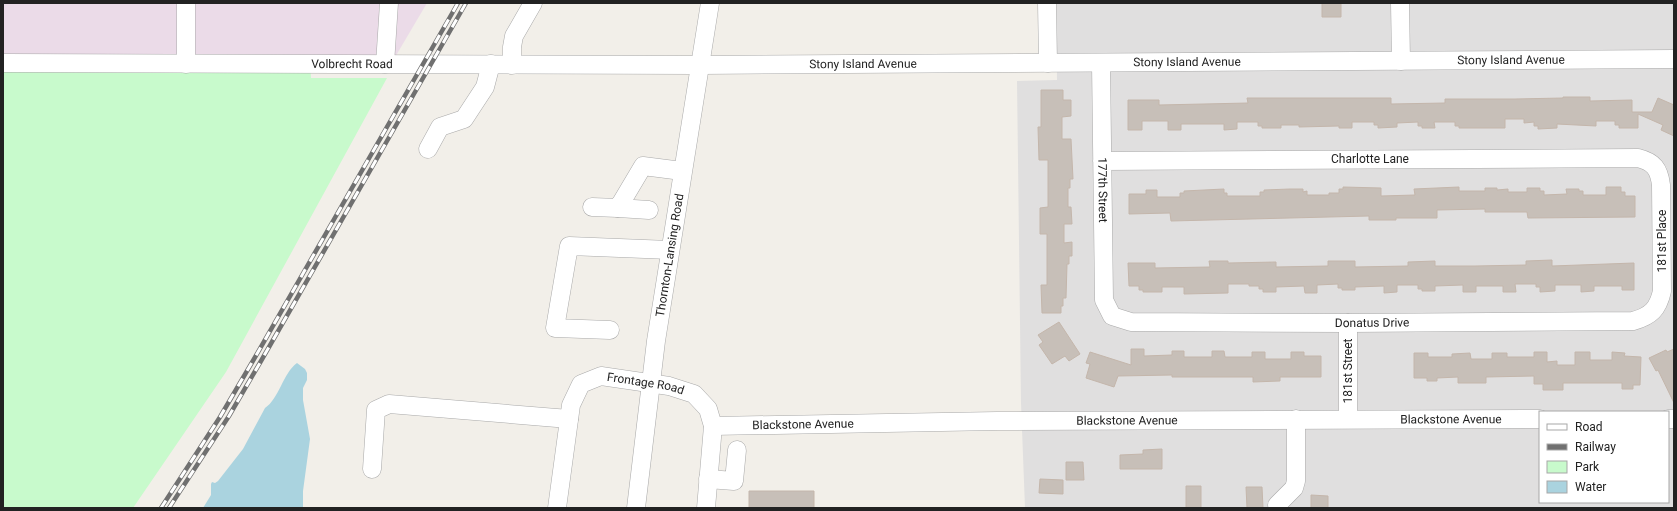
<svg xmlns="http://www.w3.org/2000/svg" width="1677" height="511" font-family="Roboto,sans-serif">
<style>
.residential{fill:#e0dfdf;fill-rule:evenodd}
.industrial{fill:#ebdbe8}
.park{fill:#c8facc}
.water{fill:#aad3df}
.building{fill:#c7bfb8;stroke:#c4b6ab}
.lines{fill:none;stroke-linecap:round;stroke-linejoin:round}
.minor-casing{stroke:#a9a9a9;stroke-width:19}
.minor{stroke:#fff;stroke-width:18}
.rail-casing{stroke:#707070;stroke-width:4.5}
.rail{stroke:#fff;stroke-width:3;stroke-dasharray:9;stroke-linecap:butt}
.labels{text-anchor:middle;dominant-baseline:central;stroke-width:3.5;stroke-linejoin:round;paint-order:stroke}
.street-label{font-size:12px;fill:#222;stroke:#fff}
</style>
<rect width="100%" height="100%" fill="#f2efe9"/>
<path class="residential" d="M1056 3H1674V508H1025L1021 403 1017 81 1057 80ZM1540 412H1668V502H1540Z"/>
<path class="industrial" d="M3 3H427L391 64H3Z"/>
<path class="park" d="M310 59 311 78H387L226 372 133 508H3V61Z"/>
<path class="water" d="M297 363 305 369 307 373V380L303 388V400L310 439 303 491V508H203L211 495V484L212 482 215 483 218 481 243 449 265 408C279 399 283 373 297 363Z"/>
<path class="building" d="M1322 3H1341V17H1322Z
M1041 90H1063V100H1071V116L1062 117V139H1071L1073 179H1070V188H1068V207H1071L1072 224H1064V243L1072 242V256H1069V264H1067L1066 298H1063V306H1061V313H1042L1041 285H1047V234H1040V208L1048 207V160H1039L1038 127H1041Z
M1563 97H1590V101L1632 100V112H1652L1658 98 1674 105V136L1661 130 1663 125 1638 114V128H1619V125H1615V121H1596V126L1557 124V128L1538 129V126H1534V122L1524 123V119H1505V128H1459V126H1455V122H1434L1435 128H1422V126H1418V122L1397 123V127L1378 128V125H1374V122H1352V128H1339V126L1299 127V125H1281V128H1262V126H1258V122H1237V129L1224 130V124H1181V130H1168V121H1142V130H1128V100H1159V105L1248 103 1247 98H1391V104L1445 103V99H1515L1563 98Z
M1343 187 1381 188V196L1415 195 1414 189 1459 187V191H1485V188H1497V190L1508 189V192H1527V188H1540V191H1544V195L1567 194 1566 189H1579V191H1583V195H1606V187H1621V192H1625V196H1635V217L1528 218 1527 212H1485V209L1437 210V218H1396V220H1369V216L1171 221 1170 213 1129 214V194H1146V190H1157V197H1180V193H1184V191L1224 189V193H1227V196H1260V192H1264V190L1290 189H1303V192L1307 191V195H1329V193H1339V189H1343Z
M1552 260V266L1634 263V290H1622V286H1594V291L1581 292V285H1555V291L1540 292V287H1536V284H1515L1516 292H1503V286H1476V292H1463V285L1435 286V291H1422V289H1418V285H1397V292L1384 293V286L1355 287V290H1342V288H1338V284L1317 285V293H1305L1304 286 1276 287V292H1263V289H1259V286H1249V284H1228V293L1184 294V287H1162V292H1143V290H1139V286H1129L1128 263H1155V268L1210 267 1209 261H1228V263L1276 262V267L1328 266V261H1355V267L1408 266V262L1435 261V266H1475L1526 265V261Z
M1059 322 1080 354 1069 361 1065 356 1052 364 1039 345 1043 342 1038 335Z
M1131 349H1144V356L1172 355V351H1184V357H1212V351H1224L1225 357H1252V352H1265V359H1291V352H1304V356H1321V377H1280V381L1253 382V377H1172V375L1118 376 1114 387 1086 378 1090 364 1086 363 1090 352 1131 365Z
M1674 349V403L1658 370 1656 371 1649 358 1666 350 1667 352Z
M1534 352H1547V362L1557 361V365H1575V352H1590V360H1612V352L1625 353 1624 356 1641 357 1640 385H1633V389H1622V383H1563V390H1543V384H1534V376L1486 377V383H1458V377L1437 378V381H1427V378H1414V353H1428V357H1452V354L1470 353 1471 359H1492V353H1507V357H1534Z
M1162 449V469H1120V455L1143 454V450Z
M1066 462H1083L1084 480H1066Z
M1040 479 1063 480V494L1039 493Z
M1186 486H1201V508H1186Z
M1246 487H1262L1263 508H1247Z
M749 491H814V508H749Z
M1311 495 1328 496V508H1311Z"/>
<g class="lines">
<defs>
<g id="minor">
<path d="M186 3V64"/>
<path d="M1047 3 1048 63"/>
<path d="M1400 3 1401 61"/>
<path id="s1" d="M3 63 700 65 1674 59"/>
<path id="s2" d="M1101 63 1104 300 1112 316 1131 322 1348 323 1633 321C1651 316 1658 309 1662 291L1661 185C1659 169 1654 162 1638 158L1102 161"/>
<path d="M385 64 389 3"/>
<path d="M512 65V47L514 36 533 3"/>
<path d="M428 149 440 127 464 119 485 87 491 64"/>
<path d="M592 207 618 208 643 166 682 171"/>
<path d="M618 208 649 210"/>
<path d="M1348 323V419"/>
<path d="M610 330 555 328 569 246 670 250"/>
<path d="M1668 419H1674"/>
<path id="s3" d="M713 426 997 421 1540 419"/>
<path d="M372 469 376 410 389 404 569 419"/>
<path d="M708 479 734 481 737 450"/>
<path d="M1277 505 1294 488 1296 481V419"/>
<path id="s4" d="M557 508 571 405 581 384 601 376 669 386 694 394 708 409 713 426 706 508"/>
<path id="s5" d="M636 508 656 341 710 3"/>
</g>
</defs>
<use href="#minor" class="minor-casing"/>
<use href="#minor" class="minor"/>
<defs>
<path id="rail" d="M161 508 220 417 254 359 458 3
M169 508 229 416 261 361 466 3"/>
</defs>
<use href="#rail" class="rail-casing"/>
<use href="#rail" class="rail"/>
</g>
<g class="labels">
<g class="street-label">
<text stroke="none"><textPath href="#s1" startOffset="1508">Stony Island Avenue</textPath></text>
<text stroke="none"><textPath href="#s1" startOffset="1184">Stony Island Avenue</textPath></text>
<text stroke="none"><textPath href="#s1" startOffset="349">Volbrecht Road</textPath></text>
<text stroke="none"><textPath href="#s1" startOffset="860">Stony Island Avenue</textPath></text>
<text x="1370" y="159">Charlotte Lane</text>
<text stroke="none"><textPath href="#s2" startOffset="127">177th Street</textPath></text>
<text transform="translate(1662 241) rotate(-90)">181st Place</text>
<text stroke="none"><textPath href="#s5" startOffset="255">Thornton-Lansing Road</textPath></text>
<text stroke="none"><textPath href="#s2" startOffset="516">Donatus Drive</textPath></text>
<text transform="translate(1348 371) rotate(-90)">181st Street</text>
<text stroke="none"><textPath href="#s4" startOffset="194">Frontage Road</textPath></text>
<text stroke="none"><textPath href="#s3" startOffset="738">Blackstone Avenue</textPath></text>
<text stroke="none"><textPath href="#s3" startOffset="414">Blackstone Avenue</textPath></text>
<text stroke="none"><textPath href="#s3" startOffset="90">Blackstone Avenue</textPath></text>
</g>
</g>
<rect width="1677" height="511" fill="none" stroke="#222222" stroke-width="8"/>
<rect x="1539" y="411" width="130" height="92" fill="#ffffff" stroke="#a7a7a7"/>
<rect x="1547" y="424" width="20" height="6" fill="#ffffff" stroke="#a7a7a7"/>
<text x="1575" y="431" font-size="12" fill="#222222">Road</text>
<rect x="1547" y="444" width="20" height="6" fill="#707070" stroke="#a7a7a7"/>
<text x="1575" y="451" font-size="12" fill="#222222">Railway</text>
<rect x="1547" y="461" width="20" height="12" fill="#c8facc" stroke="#a7a7a7"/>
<text x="1575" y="471" font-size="12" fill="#222222">Park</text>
<rect x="1547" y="481" width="20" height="12" fill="#aad3df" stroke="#a7a7a7"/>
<text x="1575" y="491" font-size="12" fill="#222222">Water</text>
</svg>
